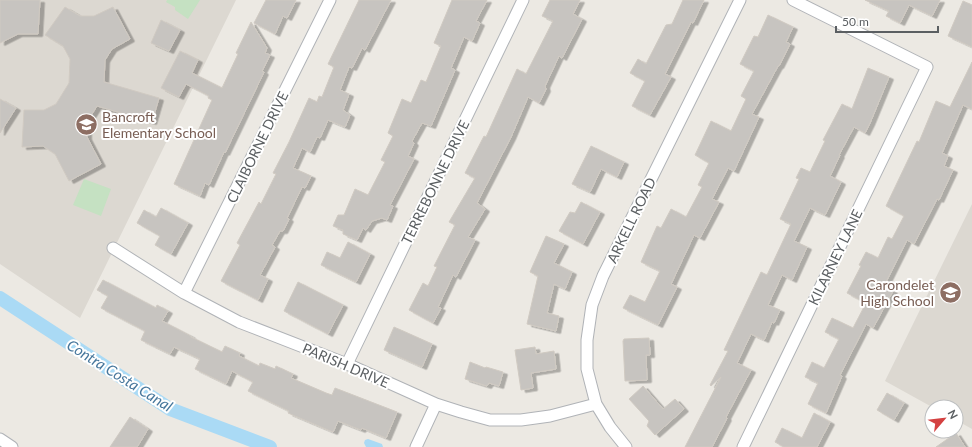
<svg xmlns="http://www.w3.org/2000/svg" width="972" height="447" font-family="Lato,sans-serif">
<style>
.education{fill:#dcd8d1}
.green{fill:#c5e1c2}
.water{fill:#aadaf5}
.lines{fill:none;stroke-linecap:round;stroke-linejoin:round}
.canal{stroke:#aadaf5;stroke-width:14}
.building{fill:#c7c4c0;stroke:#d0cac2;filter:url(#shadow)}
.street-casing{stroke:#b0b3b7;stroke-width:13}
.street{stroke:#fff;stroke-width:11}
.labels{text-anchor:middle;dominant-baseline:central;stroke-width:4;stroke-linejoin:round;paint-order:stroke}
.education-label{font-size:14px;fill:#785e54;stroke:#fff;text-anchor:start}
.street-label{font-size:14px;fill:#5b5f62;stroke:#fff}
.water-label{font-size:15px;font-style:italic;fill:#47779c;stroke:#fff}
</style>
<defs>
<filter id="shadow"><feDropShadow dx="4.5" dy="2.5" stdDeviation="0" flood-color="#0004"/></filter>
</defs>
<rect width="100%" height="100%" fill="#ece9e3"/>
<path class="education" d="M0 0H236L80 318 0 264Z
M972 204V429L956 420V407H932L885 381Z"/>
<path class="green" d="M167 0H200L188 19 175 10V7L166 2Z
M84 179 111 189 101 216 73 205Z"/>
<path class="water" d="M368 439 382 444 383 447H366L364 443 365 440Z"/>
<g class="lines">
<path class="canal" d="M0 298 170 409 270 447"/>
</g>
<path class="building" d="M0 0H40L38 34H18L0 43Z
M266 0H296L287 18 283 16 275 34 254 23Z
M359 0H391L365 50 362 48 352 68 349 67 340 90 349 94 343 110 350 115 345 127 328 120 320 138 317 137 310 152 302 148 293 168 311 176 305 188 302 187 287 218 289 219 283 231H280L272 245 275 247 260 275 268 279 258 300 221 281 240 245 237 243 259 202 261 204 276 174 273 173 289 142 309 98 317 102 319 96 322 97 334 67 328 64Z
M452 0H487L476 21 480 23 472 41 464 37 451 68 455 70 431 126 422 123 412 141 414 143 408 156 414 159 390 205 393 206 387 220 382 218 372 221 366 230 363 228 357 240 343 234V230L333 226 338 215H344L355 189 368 195 385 162 381 160 393 136 388 133 402 99 411 103 421 80 426 82 441 46 434 43Z
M550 0H580L573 14 582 19 562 58 559 56 545 86 546 89 539 103 528 97 511 137 477 203 485 209 468 237 475 240 456 277 453 275 438 307 441 308 433 323 409 310 423 283 428 286 437 267 434 266 455 225 449 222 475 178 465 173 484 136 486 137 517 69 526 74 553 21 542 16Z
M683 0H704L693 23 691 22 665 74 671 77 650 115 632 106 645 81 630 73 638 59 646 64 666 25 672 24Z
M865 0H940L932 16 909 5 900 23 886 16 889 11Z
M963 1 972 5V47L948 36Z
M65 7 80 16H94L113 7 130 39 112 49 105 60 104 82 159 98 152 122 97 106 87 122V137L101 164 69 181 55 154 43 146 22 147 24 110H44L56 104 69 83 70 59 63 46 45 35Z
M768 15 793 27 786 42 790 44 779 66H778L752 114 759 117 734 171 728 168 712 199 719 202 700 238 694 235 671 284 677 287 658 325 623 308 630 295 645 302 660 271 641 262 657 226 661 228 671 209 686 217 702 187 698 185 709 163 695 155 711 121 731 131 746 99 741 96 754 71 740 64 754 36 758 37Z
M161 20 180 30 169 51 151 43Z
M251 22 267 48 265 53 270 55 262 71 264 72 225 153 224 152 209 185 205 183 200 196 174 184 212 100 208 98 209 96 186 84 179 97 161 88 180 51 198 60 192 73 222 88 238 54 236 53Z
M972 62V109L963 105 942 153 948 156 944 166 953 170 939 200 937 199 914 244 907 240 884 286 893 291 873 328 866 324 840 375 842 376 826 413 808 404 818 383 805 377 812 362 824 368 839 339 825 332 832 318 853 328 866 303 847 293 861 266 859 265 866 252 878 258 888 237 892 239 904 216 886 206 917 141 919 142 936 101 950 107Z
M868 68 889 77 870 123 865 133 854 127 839 155H840L830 176 841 182 825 215 810 208 794 241 807 247 792 280 782 275 768 305 780 310 774 323 772 322 764 340 751 334 737 363 751 370 726 417 727 418 712 447H685L721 377 711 386 710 385 728 351 724 350 761 272 767 275 791 224 780 219 799 179 796 178 801 168 810 172 825 141 823 140 842 104 852 109Z
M0 99 16 108 0 133Z
M591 146 624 162 617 177 601 169 590 192 572 184Z
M581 202 600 212 583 244 559 231 570 212 575 213Z
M161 208 188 223 171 254 155 245 160 236 137 223 144 210 156 217Z
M546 236 564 244 554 263 572 272 565 289 554 284 547 313 559 316 556 331 527 324 538 276 530 272Z
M348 242 370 254 356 282 321 265 327 252 340 258Z
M103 280 156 308 157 305 168 311 162 321 191 336V337L222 352 225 346 240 353 239 356 259 366 260 363 275 369 276 366 293 374 291 378 326 393 332 395 335 388 397 412 386 438 362 428 361 430 338 421 333 432 288 413 289 411 248 391 253 382 232 371 226 384 195 369 200 359 174 347 170 354 141 340 145 331 101 308 108 296 97 290Z
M298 282 343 305 328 334 284 311Z
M394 327 432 344 422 367 384 350Z
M649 338 650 355H646L647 380 625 381 623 341 624 339Z
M535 347 536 354 554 351 556 369 531 373 533 388 521 390 515 350Z
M470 362 485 368 486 367 503 372 499 386 489 383 487 386 465 379Z
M643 386 663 409 675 399 684 409 655 435 647 426 649 421 629 399Z
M887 393 904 403 894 420 877 410Z
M814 413 830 422 817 447H818H784L775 442 782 428 802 438Z
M130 417 148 429 137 447H110Z
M956 433 965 447H936Z"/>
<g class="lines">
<defs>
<path id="street" d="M113 248 184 293 239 322 347 364 436 404 461 412 490 420H521L550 416 596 404
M184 293 330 0
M347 364 523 0
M0 439 12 447
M416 447 436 404
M626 447 610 427 596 404 587 369V340L592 305 603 276 740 0
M743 447 927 67 793 0"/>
</defs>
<use href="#street" class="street-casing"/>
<use href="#street" class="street"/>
</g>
<defs>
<symbol id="school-disc" viewBox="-11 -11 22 22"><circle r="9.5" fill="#8d6e63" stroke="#fff"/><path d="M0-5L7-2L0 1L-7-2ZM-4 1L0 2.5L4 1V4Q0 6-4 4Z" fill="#fff"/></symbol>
</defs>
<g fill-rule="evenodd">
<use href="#school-disc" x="74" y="112" width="25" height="25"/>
<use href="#school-disc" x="938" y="280" width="25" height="25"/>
</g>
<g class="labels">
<g class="education-label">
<text x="102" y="116">Bancroft<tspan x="102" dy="16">Elementary School</tspan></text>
<text x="934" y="284" text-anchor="end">Carondelet<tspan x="934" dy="16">High School</tspan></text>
</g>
<g class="street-label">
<text transform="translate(257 147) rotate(-64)">CLAIBORNE DRIVE</text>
<text transform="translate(435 182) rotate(-64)">TERREBONNE DRIVE</text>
<text transform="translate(631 220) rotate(-64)">ARKELL ROAD</text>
<text transform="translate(835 257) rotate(-64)">KILARNEY LANE</text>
<text transform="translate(346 365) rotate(23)">PARISH DRIVE</text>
</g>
<g class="water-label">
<text transform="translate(120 375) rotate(32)">Contra Costa Canal</text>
</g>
</g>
<g transform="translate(944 419) rotate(62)"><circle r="19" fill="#ffffff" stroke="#bdbfc0"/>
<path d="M0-3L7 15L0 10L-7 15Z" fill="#d44141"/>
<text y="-6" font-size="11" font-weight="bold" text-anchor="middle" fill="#5b5f62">N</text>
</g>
<path d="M836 26v6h102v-6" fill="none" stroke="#5b5f62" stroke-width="2"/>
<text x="842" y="26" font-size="12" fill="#5b5f62" stroke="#ffffff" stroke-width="3" paint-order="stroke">50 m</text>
</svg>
